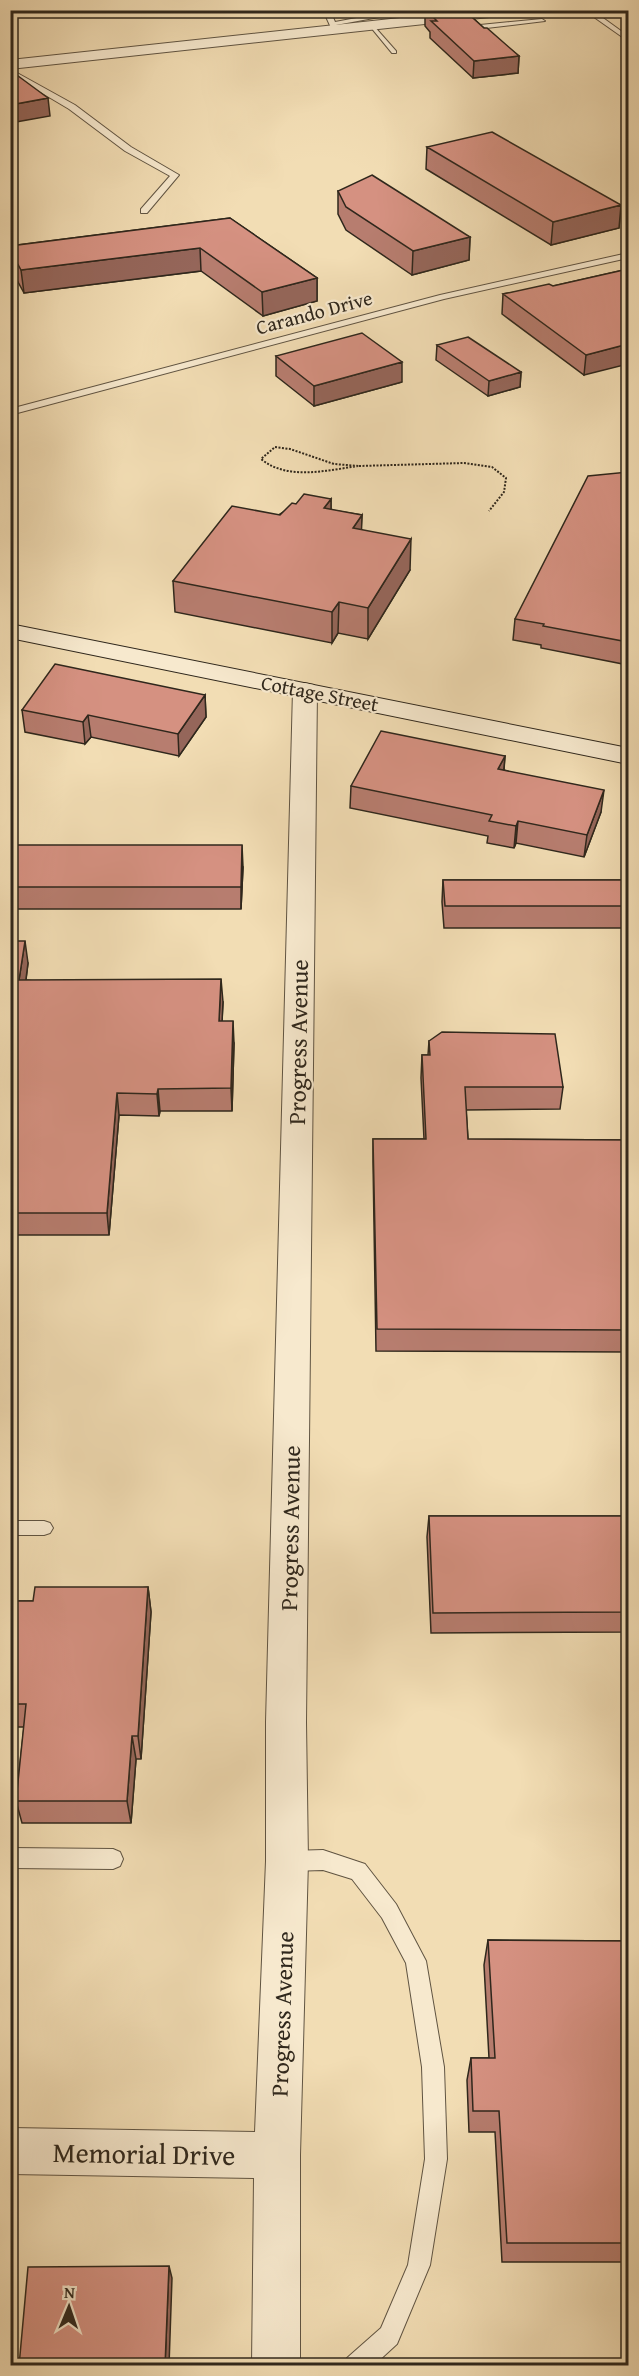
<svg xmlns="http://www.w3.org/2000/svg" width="639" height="2376" font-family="'Gentium Book Plus',serif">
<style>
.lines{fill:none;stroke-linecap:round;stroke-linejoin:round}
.lane-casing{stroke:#605442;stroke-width:2}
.street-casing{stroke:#605442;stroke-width:2}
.secondary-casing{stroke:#2f271c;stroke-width:2}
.path{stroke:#2f271c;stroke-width:2;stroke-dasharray:2 1.5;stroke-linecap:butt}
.lane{fill:#f7e9ce;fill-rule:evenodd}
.street{fill:#f7e9ce;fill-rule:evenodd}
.secondary{fill:#f7e9ce;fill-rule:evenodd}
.wall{fill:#b77d6f;stroke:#2f271c;stroke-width:1.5}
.shaded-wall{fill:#95665a;stroke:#2f271c;stroke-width:1.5}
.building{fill:#d59181;stroke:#2f271c;stroke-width:1.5}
.labels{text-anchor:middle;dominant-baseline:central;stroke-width:4.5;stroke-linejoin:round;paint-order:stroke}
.far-street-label{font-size:20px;fill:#2f271c;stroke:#f7e9ce}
.street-label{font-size:24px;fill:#2f271c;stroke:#f7e9ce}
.near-street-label{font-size:28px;fill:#2f271c;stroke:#f7e9ce}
</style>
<rect width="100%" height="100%" fill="#f2ddb4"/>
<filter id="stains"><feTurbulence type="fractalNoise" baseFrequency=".00333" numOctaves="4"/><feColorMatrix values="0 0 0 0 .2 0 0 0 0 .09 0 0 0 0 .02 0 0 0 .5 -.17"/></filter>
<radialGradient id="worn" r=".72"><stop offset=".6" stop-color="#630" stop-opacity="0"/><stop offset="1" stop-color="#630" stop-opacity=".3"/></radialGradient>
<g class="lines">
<defs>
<path id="lane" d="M323 10H330L335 22 399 10H417L336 25 338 30 335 32 332 30Z
M584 10H592L628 36V41Z
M465 17H469L480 25 542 19 545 21 478 29 465 19Z
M369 25H373L396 51V53H392Z
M10 69 75 105 131 147 179 175 147 213H141V209L170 176 125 151 69 109 10 74Z
M628 253V258L444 299 10 415V409L440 295Z
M10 1521H44L50 1523 53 1528 50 1533 44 1535H10Z
M10 1848 113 1849 120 1852 123 1859 120 1866 113 1869 10 1868Z
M323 1850 365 1864 396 1904 426 1961 444 2067 447 2159 430 2265 397 2344 373 2366H344L347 2358 381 2328 408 2265 425 2159 422 2067 406 1963 382 1918 352 1879 323 1870 290 1871 283 1868 280 1861 283 1854 290 1851Z"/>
<path id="street" d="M474 10H525L518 14 10 69V60Z
M305 683 314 685 317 690 306 1722 308 1861 300 2155V2366H252L254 2178 10 2174V2128L255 2132 266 1861V1722L293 690 296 685Z"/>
<path id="secondary" d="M10 624 628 748V764L10 638Z"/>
</defs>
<use href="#lane" class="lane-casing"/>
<use href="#street" class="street-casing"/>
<use href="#secondary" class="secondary-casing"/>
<path class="path" d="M275 447 290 449 334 464 359 466C327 470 288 481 261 459Z
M359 466 464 463 492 467 506 478 504 492 489 511"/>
<use href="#lane" class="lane"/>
<use href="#street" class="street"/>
<use href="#secondary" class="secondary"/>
</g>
<path class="wall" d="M412 10H464L484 28 519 56 518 73 473 78 430 38V32L425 26V13L412 14Z
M427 147 621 205 619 228 551 245 426 169Z
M338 191 470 237 469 260 412 275 346 230 338 214Z
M230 218 317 278V301L263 316 201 271 24 293 11 269 10 246Z
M628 269 584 375 502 314 503 294 553 286Z
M437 345 521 372 520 387 488 396 436 360Z
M276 356 402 382 314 406 276 376Z
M628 472V665L541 648V645L513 640 515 619Z
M331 499V510L362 515 361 530 410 570 368 639 338 633 332 643 175 612 173 581 296 504Z
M205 695 206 717 179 756 91 737 85 744 25 732 22 710Z
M505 756 504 770 601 812 584 857 516 843 514 848 487 843 488 836 350 808 351 786Z
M10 865 243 867 241 909H10Z
M443 880H628V928H444L442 902Z
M10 941 28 963 26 980 223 1002 222 1021 234 1043 232 1111H160L159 1116 119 1115 109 1235H10Z
M429 1041 563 1087 560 1109 466 1110 468 1139 628 1140V1352L376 1351 373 1162V1139H424L421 1078 422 1055H428Z
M429 1516H628V1632L431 1633 427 1537Z
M148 1587 151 1612 141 1759H136L131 1823H22L16 1801 24 1727H10V1601H33Z
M488 1940 628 1941V2262H502L495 2132H469L467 2080 471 2058H489L484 1965Z"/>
<path class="shaded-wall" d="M412 10H425V13L412 14Z
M519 56 518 73 473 78 474 61Z
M48 98 50 116 10 123V105Z
M621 205 619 228 551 245 553 222Z
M470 237 469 260 412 275 413 251Z
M200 248 201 271 24 293 21 270Z
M317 278V301L263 316 262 292Z
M628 344V364L584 375 586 355Z
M402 362V382L314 406V386Z
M521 372 520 387 488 396 489 381Z
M331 499V529L324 508Z
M362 515 361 546 353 528Z
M411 539 410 570 368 639V608Z
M339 602 338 633 332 643V612Z
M205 695 206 717 179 756 178 734Z
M88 715 91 737 85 744 83 722Z
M505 756 503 778 498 769Z
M604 790 601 812 584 857 587 835Z
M518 821 516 843 514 848 516 826Z
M242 845 243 867 241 909V887Z
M25 941 28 963 23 1002 19 980Z
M221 979 223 1002 221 1043 219 1021Z
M233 1021 234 1043 232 1111 231 1088Z
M158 1089 160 1111 159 1116 157 1094Z
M117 1093 119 1115 109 1235 107 1213Z
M148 1587 151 1612 141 1759 138 1736Z
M132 1736 136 1759 131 1823 127 1801Z
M169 2266 172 2278 169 2366H165Z"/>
<path class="building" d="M426 10H464L484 28H487L519 56 474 61 431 21H437Z
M10 70 48 98 10 105Z
M492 132 621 205 553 222 427 147Z
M372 175 470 237 413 251 346 207 338 191Z
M230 218 317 278 262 292 200 248 21 270 10 250V246Z
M628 269V344L586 355 503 294 549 284 553 286Z
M362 333 402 362 314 386 276 356Z
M468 337 521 372 489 381 437 345Z
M628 472V642L543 626 544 624 515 619 588 476Z
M304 494 331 499 324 508 362 515 353 528 411 539 368 608 339 602 332 612 173 581 232 506 280 515 292 503 296 504Z
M55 664 205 695 178 734 88 715 83 722 22 710Z
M381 731 505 756 498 769 604 790 587 835 518 821 516 826 489 821 492 815 351 786Z
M14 845H242L241 887H10V865Z
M443 880H628V906H445Z
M10 941H25L19 980 221 979 219 1021H233L231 1088 158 1089 157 1094 117 1093 107 1213H10Z
M442 1032 555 1034 563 1087H465L468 1139 628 1140V1330L377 1329 373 1139H426L422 1055H430L429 1041Z
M429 1516H628V1612L433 1613Z
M35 1587H148L138 1736H132L127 1801H16L26 1704H10V1601H33Z
M488 1940 628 1941V2243H507L499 2111H473L471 2058H495Z
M169 2266 165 2366H19L28 2267Z"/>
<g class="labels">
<g class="far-street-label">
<text transform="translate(314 312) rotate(-15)">Carando Drive</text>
<text transform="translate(320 693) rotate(11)">Cottage Street</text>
</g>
<g class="street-label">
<text transform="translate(298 1042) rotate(-89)">Progress Avenue</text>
<text transform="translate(290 1528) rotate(-89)">Progress Avenue</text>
<text transform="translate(282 2014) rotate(-88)">Progress Avenue</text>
</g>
<g class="near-street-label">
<text transform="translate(144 2153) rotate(1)">Memorial Drive</text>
</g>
</g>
<rect width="639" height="2376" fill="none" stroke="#f2ddb4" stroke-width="36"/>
<rect x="12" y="12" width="615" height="2352" fill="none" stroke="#2f271c" stroke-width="3"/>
<rect x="18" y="18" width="603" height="2340" fill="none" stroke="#2f271c" stroke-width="1.5"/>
<g transform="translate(69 2307) rotate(2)" stroke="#f7e9ce" stroke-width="4.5" paint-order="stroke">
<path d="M0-4.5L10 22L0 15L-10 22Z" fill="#2f271c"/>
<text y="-9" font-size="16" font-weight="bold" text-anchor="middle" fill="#2f271c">N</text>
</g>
<rect width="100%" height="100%" filter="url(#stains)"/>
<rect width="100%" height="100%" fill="url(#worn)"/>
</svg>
